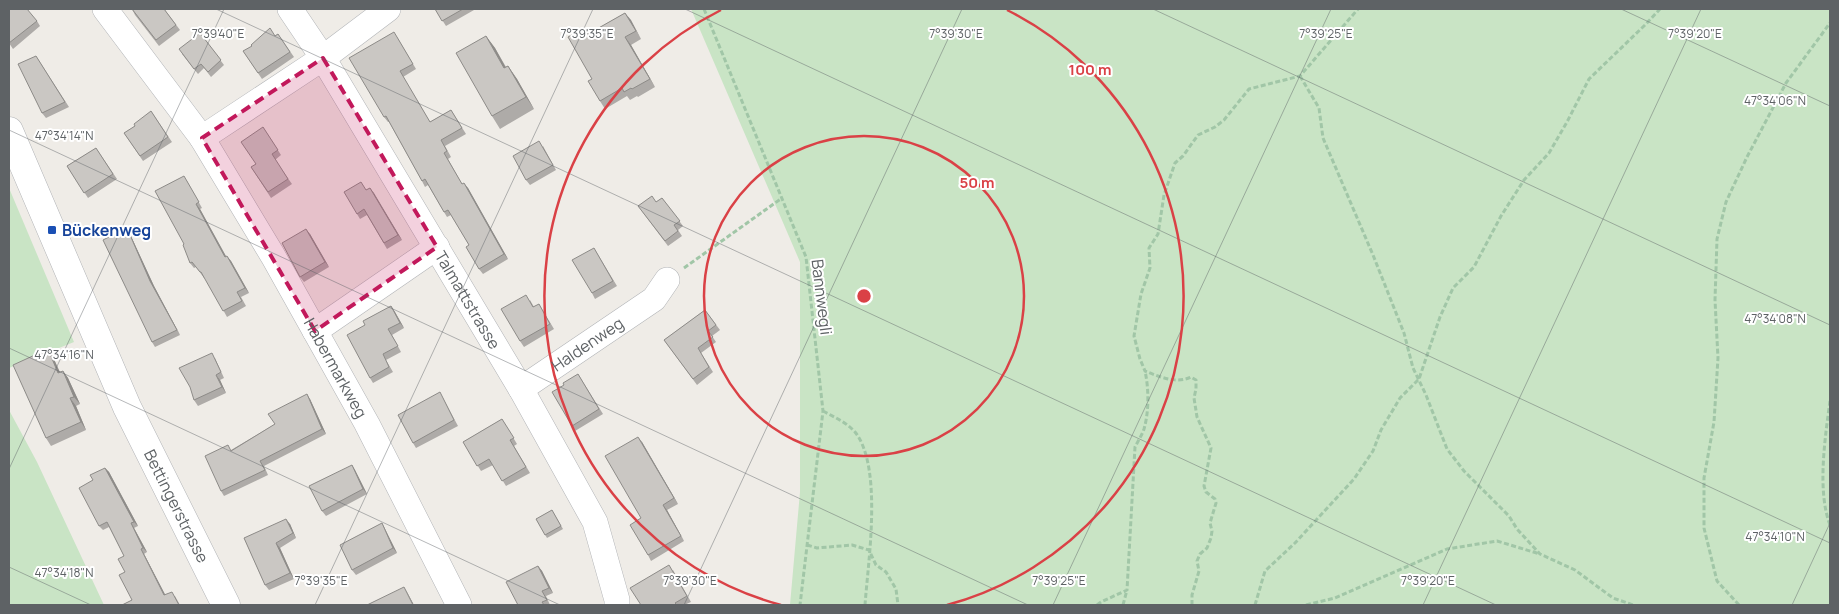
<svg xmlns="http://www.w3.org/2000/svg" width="1839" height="614" font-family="Manrope,sans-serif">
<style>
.green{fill:#c9e4c5}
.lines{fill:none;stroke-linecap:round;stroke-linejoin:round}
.minor-casing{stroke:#b2b4b7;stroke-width:26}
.tertiary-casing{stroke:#b2b4b7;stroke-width:29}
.path{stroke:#a1c6a7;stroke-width:3;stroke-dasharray:5 2.5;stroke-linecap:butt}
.minor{stroke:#fff;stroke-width:25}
.tertiary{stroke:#fff;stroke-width:28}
.wall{fill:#aeaba8}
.shaded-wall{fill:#8d8b88}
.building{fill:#cac7c3;stroke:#8d8b88}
.marked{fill:#c2185b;fill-opacity:0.2;stroke:#c2185b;stroke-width:4;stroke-dasharray:10 6;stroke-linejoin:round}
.ticks{fill:none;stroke:#5e6265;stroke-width:1;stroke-opacity:0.45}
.ring{fill:none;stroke:#da4146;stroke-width:2.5}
.transit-dot{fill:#1a4fb4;stroke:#fff;stroke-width:2}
.labels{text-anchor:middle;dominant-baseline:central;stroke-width:4;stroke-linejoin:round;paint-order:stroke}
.transit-label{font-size:16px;font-weight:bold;fill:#164399;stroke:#fff;text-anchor:start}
.street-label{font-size:16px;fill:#5e6265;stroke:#fff}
.ticks-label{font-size:12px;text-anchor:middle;fill:#5e6265;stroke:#fff;stroke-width:4;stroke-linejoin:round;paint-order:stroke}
.centre{fill:#da4146;stroke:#fff;stroke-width:2.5}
.ring-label{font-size:15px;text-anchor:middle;font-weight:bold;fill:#da4146;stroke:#fff;stroke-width:4;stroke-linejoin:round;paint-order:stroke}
</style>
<rect width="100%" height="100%" fill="#efece7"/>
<path class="green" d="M691 9H1830V605H790L800 492V262Z
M9 188 74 342 9 368Z
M9 410 37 462 104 605H9Z"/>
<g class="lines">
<defs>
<g id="minor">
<path d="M105 9 202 138 323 58 388 9"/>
<path id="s1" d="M290 9 323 58 521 389 595 522 617 600V605"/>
<path id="s2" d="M202 138 273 256 367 424 459 605"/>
<path d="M315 331 437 247"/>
<path id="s3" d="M521 389 654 299 667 280"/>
</g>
<g id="tertiary">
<path id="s4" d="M9 131 127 407 226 605"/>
</g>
</defs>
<use href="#minor" class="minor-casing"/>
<use href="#tertiary" class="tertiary-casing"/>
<path class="path" d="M704 9 806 257 823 411 800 605
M1300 76 1319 108 1323 138 1373 255 1404 333 1413 368 1426 395 1447 449 1464 471 1509 516 1517 529 1540 554 1575 570 1613 598 1633 605
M684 268 782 198
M1830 401C1825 438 1817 491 1830 525
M823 411C834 417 846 422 855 432 883 467 868 562 865 605
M807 545 817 548 852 545 869 550 876 565 886 572 896 589 898 605
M1097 605 1101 602 1127 590 1135 447C1138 441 1142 435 1144 429 1149 412 1149 389 1145 371
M1123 605 1127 590
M1192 605V595L1199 571 1197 561 1200 554 1207 548 1211 538 1212 531 1210 523 1216 503 1215 499 1206 492 1204 486 1211 448 1197 417 1194 398 1196 389V380L1191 377C1176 384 1160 377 1145 371L1140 359 1134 336 1141 294 1150 268 1149 248 1158 234 1164 195 1175 163 1183 156 1198 135 1215 127 1224 120 1249 89 1300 76 1358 9
M1255 605 1265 571 1295 543 1354 479 1373 451 1381 430 1400 398 1419 379 1440 317 1453 288 1474 267 1501 216 1524 180 1549 153 1567 122 1589 79 1645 25 1660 9
M1306 605 1335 598 1447 549 1497 541 1540 554
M1739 605 1717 581 1704 528V478L1714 422 1718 358 1715 300 1717 239 1726 202 1747 157 1786 83 1830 23"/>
<use href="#minor" class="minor"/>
<use href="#tertiary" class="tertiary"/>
</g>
<path class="wall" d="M9 9 37 21 40 26 13 49 9 43Z
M132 9H167L165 10 180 30 159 46 135 15Z
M435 9H474V10L446 26Z
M625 13 641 39 631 45 655 87 638 97 637 96 630 100 627 96 605 109 600 101 592 79 584 28 588 34Z
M200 33 224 65 211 77 204 68 198 74 182 54Z
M278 34 294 57 262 79 243 51Z
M486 36 495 48 506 67 508 66 517 79 534 109 500 129 492 116Z
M397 37 416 69 403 77 430 122 451 110 466 134 445 146 451 157 448 159 462 184 468 188 508 259 483 274 479 269 469 245 451 215 447 217 428 185 425 187 422 181 389 122H388L384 117Z
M36 56 69 107 46 118 42 113Z
M151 111 172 142 143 161 124 133 135 126Z
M263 127 281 155 275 160 292 184 271 198 251 167 256 164Z
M543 146 556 170 530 185 526 180Z
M96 148 117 179 88 198 67 166Z
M187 181 202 208 200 209 226 256 231 261 249 293 241 297 246 306 227 317 205 277 204 278 196 267 194 268 190 263 184 244Z
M370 188 402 240 387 249 367 215 360 219 357 214 366 190Z
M662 198 683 226 678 230 682 236 668 246 638 206 656 202Z
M127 228 130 234 154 286 180 335 155 347 152 342Z
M310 234 329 267 304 282 300 277Z
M594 248 617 286 595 299 592 293Z
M530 300 534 307 539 304 554 329 524 347 520 341Z
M391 306 395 312 404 328 392 335 401 352 386 360 393 372 373 383 370 378 365 325Z
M705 310 720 330 712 336 716 342 701 353 713 372 697 385 664 340Z
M48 349 53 357 60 372 63 371 68 378 80 404 76 406 86 430 51 446 46 438Z
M215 358 224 378 220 380 226 393 198 406 194 400Z
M578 374 603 414 575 431 572 426 564 385Z
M443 398 458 426 416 448 413 443Z
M310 399 326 434 264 466 268 475 224 496 221 491 231 450 275 424Z
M502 419 517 444 514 446 530 473 506 486 493 465 481 471 463 442Z
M642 442 678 504 667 510 684 541 651 561 648 555 641 518Z
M352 465 355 470 367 494 326 516 322 511Z
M105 468 109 472 138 526 134 528 147 552 144 554 165 595 175 596 180 605H122L132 600 125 572 124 556 109 527 103 530 99 526 93 480Z
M552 510 563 529 547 538 536 519Z
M382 523 397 553 356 575 352 570Z
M290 524 296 538 280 548 294 579 269 590 265 585 244 538Z
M538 566 542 571 553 593 546 596 550 605H518Z
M673 570 691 602 684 605H641Z"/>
<path class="shaded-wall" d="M625 13 631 20 641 39 636 31Z
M486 36 495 48 513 81 504 68Z
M625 37 631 45 655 87 650 79Z
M508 66 517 79 534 109 526 97Z
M464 183 468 188 508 259 504 254Z
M370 188 374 193 402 240 398 235Z
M196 204 200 209 229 262 225 257Z
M127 228 130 234 154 286 180 335 177 330 150 281Z
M306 229 310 234 329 267 325 262Z
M227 256 231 261 249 293 245 288Z
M391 306 395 312 404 328 400 323Z
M48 349 53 357 63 380 58 373Z
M63 371 68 378 80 404 74 397Z
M216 375 220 380 226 393 222 387Z
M307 394 310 399 326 434 322 429Z
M70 398 76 406 86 430 81 422Z
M638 437 642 442 678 504 674 498Z
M352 465 355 470 367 494 363 489Z
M105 468 109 472 138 526 134 522Z
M663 505 667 510 684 541 681 536Z
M286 519 290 524 296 538 293 533Z
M131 523 134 528 147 552 143 548Z
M382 523 397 553 393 548Z
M276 543 280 548 294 579 290 573Z
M141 549 144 554 168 600 164 595Z
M538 566 542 571 553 593 549 588Z
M404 587 407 592 414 605H413Z"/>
<path class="building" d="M9 9H27L37 21 9 43Z
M132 9H164L176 25 156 40Z
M435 9H463L442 21Z
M625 13 636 31 625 37 650 79 632 89 631 88 624 92 622 88 600 101 588 81 592 79 568 37 584 28 588 34Z
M270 28 275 36 278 34 290 52 258 73 243 51 252 46 251 45Z
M394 32 413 64 400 71 430 122 451 110 462 128 441 140 447 151 444 153 462 184 464 183 504 254 479 269 466 247 469 245 448 210 444 212 425 179 422 181 386 116 384 117 349 58Z
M200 33 221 60 208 72 201 64 194 69 179 49Z
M486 36 504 68 508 66 526 97 492 116 456 53Z
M36 56 65 102 42 113 18 64Z
M151 111 168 137 140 156 124 133 135 126 134 124Z
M263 127 278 150 272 154 288 179 268 192 251 167 256 164 241 142Z
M539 141 553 165 526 180 513 156Z
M96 148 113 174 84 193 67 166Z
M184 176 199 202 196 204 225 257 227 256 245 288 237 292 242 301 223 311 201 272H200L192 262 190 263 183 245 184 244 155 191Z
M361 182 366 190 370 188 398 235 384 243 364 209 357 214 344 192Z
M652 196 656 202 662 198 680 221 674 225 678 231 665 241 638 206Z
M127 228 150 281 177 330 152 342 103 240Z
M306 229 325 262 300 277 282 243Z
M594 248 613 281 592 293 572 260Z
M526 295 533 307 539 304 550 324 520 341 501 309Z
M391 306 400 323 388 329 398 346 383 354 389 367 370 378 347 335 365 325 363 321Z
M705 310 716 325 708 331 713 337 698 348 709 367 693 379 664 340Z
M48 349 58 373 63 371 74 397 70 398 81 422 46 438 13 365Z
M212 353 221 372 216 375 222 387 194 400 190 387 179 368Z
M578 374 599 409 572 426 552 392 564 385 563 383Z
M440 392 454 420 413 443 398 415Z
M307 394 322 429 260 461 265 470 221 491 205 456 228 445 231 451 275 424 268 414Z
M502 419 514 438 510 440 526 467 502 481 489 459 477 466 463 442Z
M638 437 674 498 663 505 681 536 648 555 630 525 641 518 605 456Z
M352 465 363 489 322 511 309 486Z
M105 468 134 522 131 523 143 548 141 549 164 595 172 592 179 605H122L132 600 119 575 125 572 118 559 124 556 107 522 99 526 79 488 93 480 90 475Z
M552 510 561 526 545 535 536 519Z
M286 519 293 533 276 543 290 573 265 585 244 538Z
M382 523 393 548 352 570 340 545Z
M669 565 687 596 675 603 677 605H641L630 588Z
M538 566 549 588 542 591 547 600 542 602 544 605H518L506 582Z
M404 587 413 605H367Z"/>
<path class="marked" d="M323 58 437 247 315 331 202 138Z"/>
<path class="ticks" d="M216 9 1496 605M685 9 1830 543M1153 9 1830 325M1621 9 1830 106M9 130 1028 605M9 348 560 605M9 469 224 9M9 567 91 605M315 605 593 9M684 605 962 9M1053 605 1331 9M1423 605 1701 9M1792 605 1830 523"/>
<g class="ring">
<circle cx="864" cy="296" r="160"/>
<path d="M781 605A320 320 0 0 1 721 10M1007 10A320 320 0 0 1 947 605"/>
</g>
<rect class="transit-dot" x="47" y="225" width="10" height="10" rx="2.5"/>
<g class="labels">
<g class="transit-label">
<text x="62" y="230">Bückenweg</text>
</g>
<g class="street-label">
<text transform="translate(822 297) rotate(83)">Bannwegli</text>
<text stroke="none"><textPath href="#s1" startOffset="341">Talmattstrasse</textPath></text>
<text stroke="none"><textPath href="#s3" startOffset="80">Haldenweg</textPath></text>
<text stroke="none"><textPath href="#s2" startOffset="266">Habermarkweg</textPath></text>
<text stroke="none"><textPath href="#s4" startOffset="411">Bettingerstrasse</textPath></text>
</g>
</g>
<g class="ticks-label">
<text x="218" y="38">7°39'40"E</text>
<text x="587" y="38">7°39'35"E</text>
<text x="956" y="38">7°39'30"E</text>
<text x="1326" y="38">7°39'25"E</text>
<text x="1695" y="38">7°39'20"E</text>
<text x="1775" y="105">47°34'06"N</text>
<text x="64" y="140">47°34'14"N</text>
<text x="1775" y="323">47°34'08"N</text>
<text x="64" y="359">47°34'16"N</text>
<text x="1775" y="541">47°34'10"N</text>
<text x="64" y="577">47°34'18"N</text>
<text x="321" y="585">7°39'35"E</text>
<text x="690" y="585">7°39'30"E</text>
<text x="1059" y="585">7°39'25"E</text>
<text x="1428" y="585">7°39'20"E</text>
</g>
<circle cx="864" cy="296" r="8" class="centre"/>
<g class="ring-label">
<text x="1090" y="75">100 m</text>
<text x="977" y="188">50 m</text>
</g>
<rect width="1839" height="614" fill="none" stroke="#5e6265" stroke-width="20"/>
</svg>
